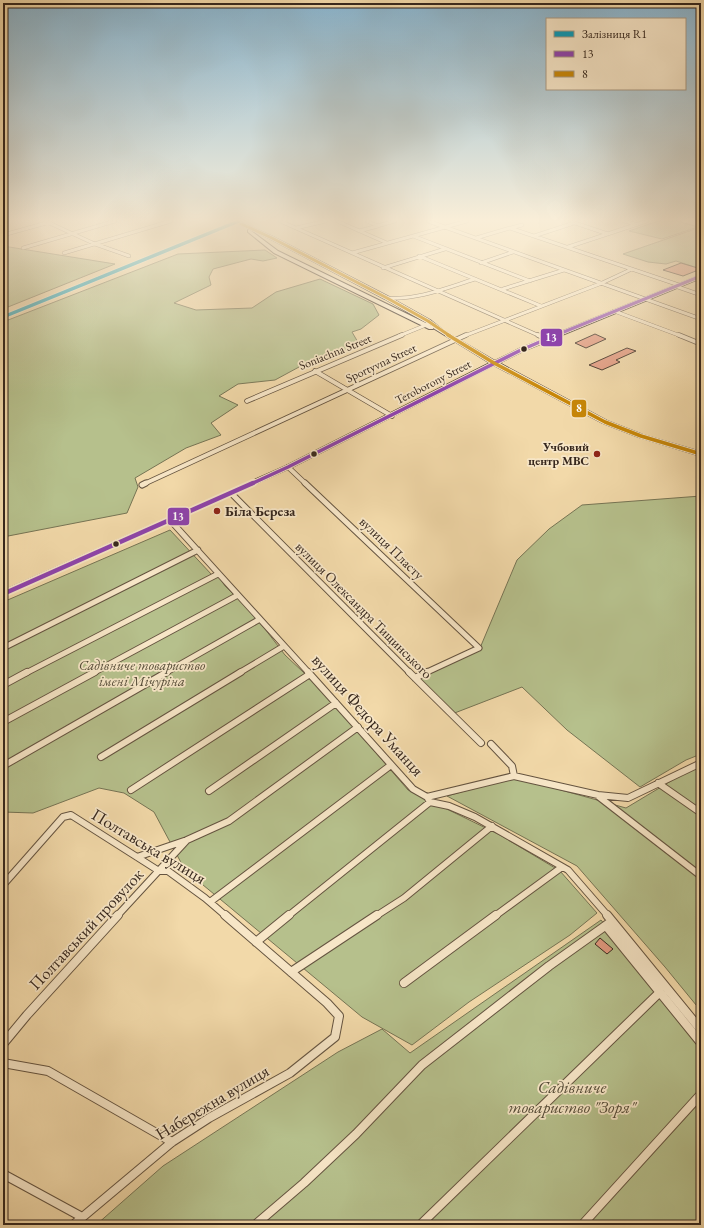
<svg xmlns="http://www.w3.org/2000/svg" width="704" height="1228" font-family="'EB Garamond',serif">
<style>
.green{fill:#b6c08c;stroke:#767454}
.building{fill:#e59a81;stroke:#36271d}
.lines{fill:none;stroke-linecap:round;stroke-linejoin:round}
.street-far4-casing{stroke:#655440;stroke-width:4}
.street-far3-casing{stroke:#655440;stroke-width:5.5}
.street-far2-casing{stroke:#655440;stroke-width:7}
.street-far1-casing{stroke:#655440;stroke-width:8}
.street-casing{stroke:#655440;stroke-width:10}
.secondary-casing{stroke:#36271d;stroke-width:2}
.street-far4{stroke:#f7e6c7;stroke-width:3}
.street-far3{stroke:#f7e6c7;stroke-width:4}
.street-far2{stroke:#f7e6c7;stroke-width:5}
.street-far1{stroke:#f7e6c7;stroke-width:6}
.street{stroke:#f7e6c7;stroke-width:8}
.secondary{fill:#f7e6c7;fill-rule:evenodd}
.bus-1-far2-casing{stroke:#f7e6c7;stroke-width:4.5}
.bus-1-far1-casing{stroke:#f7e6c7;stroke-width:5.5}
.bus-1-casing{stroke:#f7e6c7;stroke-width:8}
.bus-2-far1-casing{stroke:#f7e6c7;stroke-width:4.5}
.bus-2-casing{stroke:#f7e6c7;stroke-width:5.5}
.bus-1-far2{stroke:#8e44ad;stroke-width:3}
.bus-1-far1{stroke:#8e44ad;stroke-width:3.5}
.bus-1{stroke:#8e44ad;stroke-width:4.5}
.bus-2-far1{stroke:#c78607;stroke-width:3}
.bus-2{stroke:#c78607;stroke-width:3.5}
.rail-1-casing{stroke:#f7e6c7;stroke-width:5}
.rail-1{stroke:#059cbc;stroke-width:3.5}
.bus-dot{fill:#36271d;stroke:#f7e6c7;stroke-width:1.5}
.poi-dot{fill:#8f2418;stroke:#f7e6c7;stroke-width:1.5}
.labels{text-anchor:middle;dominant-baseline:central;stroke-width:3.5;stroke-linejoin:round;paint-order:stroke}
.far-street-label{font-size:12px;fill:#36271d;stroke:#f7e6c7}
.far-poi-label{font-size:12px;font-weight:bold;fill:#36271d;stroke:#f7e6c7;text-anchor:end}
.poi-label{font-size:14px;font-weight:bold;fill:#36271d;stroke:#f7e6c7;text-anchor:start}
.street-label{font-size:14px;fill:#36271d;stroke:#f7e6c7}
.park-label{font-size:14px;font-style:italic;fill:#564d39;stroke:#f7e6c7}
.near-street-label{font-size:17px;fill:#36271d;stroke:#f7e6c7}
.near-park-label{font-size:17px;font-style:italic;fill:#564d39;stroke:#f7e6c7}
.line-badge{stroke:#f7e6c7;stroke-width:1.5}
.badge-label{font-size:11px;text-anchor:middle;font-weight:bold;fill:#fff}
</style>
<rect width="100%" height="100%" fill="#f2d9a9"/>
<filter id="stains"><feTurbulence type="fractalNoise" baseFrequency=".005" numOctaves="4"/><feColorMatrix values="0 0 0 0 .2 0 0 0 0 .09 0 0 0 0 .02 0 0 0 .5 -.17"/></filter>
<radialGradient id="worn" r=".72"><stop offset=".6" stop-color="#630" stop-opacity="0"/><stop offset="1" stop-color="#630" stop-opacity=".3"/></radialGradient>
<path class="green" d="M658 221H677L698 227 662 239 629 231Z
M701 227V269L676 261 666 264 648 262 623 254Z
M3 246 115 264 3 309Z
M265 250 277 258 263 261 251 259 213 269 209 277 211 285 174 303 196 310 252 308 276 292 320 279 373 304 379 315 361 329 352 332 359 344 332 359 299 367 275 380 238 384 219 396 238 405 211 423 221 435 186 448 135 478 138 487 127 513 3 537V322L178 254Z
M701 496V754L686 760 640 787 567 730 522 687 452 714 416 678 480 648 517 560 549 529 582 505Z
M170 530 212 575 219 577 225 586 255 616 285 655 320 688 408 790 500 835 560 871 597 913 570 935 469 1002 412 1045 362 1017 185 870 154 812 124 793 99 788 33 813 3 812V602Z
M701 763V1011L665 967 577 866 447 796 514 777 626 808Z
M601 920 701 1038V1225H96L163 1166 338 1052 382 1029 410 1053Z"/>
<path class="building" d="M681 263 701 269 683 276 663 270Z
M595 334 606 339 586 348 575 343Z
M627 348 636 351 616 360 620 362 602 370 589 365Z
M600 938 613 949 607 954 595 944Z"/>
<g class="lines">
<defs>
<path id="street-far4" d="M45 221 95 244 129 256
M280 221 540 336
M337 221 387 243
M428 221 701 319
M624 221 635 224
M572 222 608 234
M377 226 395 221
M296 228 326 221
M511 228 522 225
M359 231 378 226 367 221
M3 235 50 222
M413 236 530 281
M534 236 574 223
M476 238 510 228 679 285
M568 247 647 221
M23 248 115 221
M64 253 171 221
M352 253 467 221
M419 256 541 306
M481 263 513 252
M383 268 445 249
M675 286 701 295
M503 289 564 270
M387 298C418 300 446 288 475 279
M614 311 681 336
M399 336 431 323
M464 336 602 283 632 269"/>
<path id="street-far3" d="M538 335 546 339
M679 335 701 344
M315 371 392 416
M247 401 402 335
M288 467 306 484
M144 484 466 335"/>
<path id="street-far2" d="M305 483 479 648 425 673
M142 485 146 483
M231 493 410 673
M170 520 309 673
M3 648 198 550
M26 673 218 574
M93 673 238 595
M165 673 260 619
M239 673 284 646"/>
<path id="street-far1" d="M308 672 413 789 427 797 430 802 449 806 475 817 568 870 608 916
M409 672 481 743
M415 678 427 672
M3 685 27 672
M3 722 95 672
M491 744 512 766 514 776
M101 757 241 672
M3 766 167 672
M658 783 701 813
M131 790 310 674
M209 791 336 703
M598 796 701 876
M427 797 514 776 598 795 628 798 701 763
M137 857 187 840
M3 885 63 817 71 815 159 871H168L205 898 226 916
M210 902 391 765
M117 916 187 840 229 821 358 727
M288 916 430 802
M376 916 404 898 492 826
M495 916 562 867"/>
<path id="street" d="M607 915 701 1030
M606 926 701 1043
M256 942 289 915
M291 972 377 915
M404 983 496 915
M3 1044 27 1015 118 915
M3 1063 48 1071 172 1142
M3 1174 82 1217
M73 1225 172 1142 209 1118 290 1073 335 1037 339 1016 327 1003 225 915
M255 1225 304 1183 356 1134 422 1065 549 966 612 921
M420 1225 659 993
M582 1225 701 1094"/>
<path id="secondary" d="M233 221H238L273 237 389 297 430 320 444 331 495 361 519 349 701 275V278L523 351 499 363 607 421 643 435 701 452V456L639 437 603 423 494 365 290 468 3 596V591L286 466 490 363 433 328V329H429L274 253 248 232V230H250L278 251 432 326 385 299 271 239Z"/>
</defs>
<use href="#street-far4" class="street-far4-casing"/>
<use href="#street-far3" class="street-far3-casing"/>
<use href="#street-far2" class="street-far2-casing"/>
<use href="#street-far1" class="street-far1-casing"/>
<use href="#street" class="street-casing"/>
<use href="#secondary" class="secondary-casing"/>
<use href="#street-far4" class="street-far4"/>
<use href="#street-far3" class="street-far3"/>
<use href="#street-far2" class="street-far2"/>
<use href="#street-far1" class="street-far1"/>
<use href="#street" class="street"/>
<use href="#secondary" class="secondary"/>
<defs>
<path id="bus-1-far2" d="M554 336 701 276"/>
<path id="bus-1-far1" d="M251 484 288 467 521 350 556 335"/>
<path id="bus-1" d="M3 594 253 483"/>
<path id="bus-2-far1" d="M235 221 272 238 387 298 428 321 450 336"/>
<path id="bus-2" d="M448 335 494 363 605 422 641 436 701 454"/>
</defs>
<use href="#bus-1-far2" class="bus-1-far2-casing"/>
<use href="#bus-1-far1" class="bus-1-far1-casing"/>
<use href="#bus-1" class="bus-1-casing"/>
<use href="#bus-2-far1" class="bus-2-far1-casing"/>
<use href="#bus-2" class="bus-2-casing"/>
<use href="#bus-1-far2" class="bus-1-far2"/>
<use href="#bus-1-far1" class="bus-1-far1"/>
<use href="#bus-1" class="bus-1"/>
<use href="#bus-2-far1" class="bus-2-far1"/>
<use href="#bus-2" class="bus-2"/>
<defs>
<path id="rail-1" d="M3 317 239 221"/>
</defs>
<use href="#rail-1" class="rail-1-casing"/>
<use href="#rail-1" class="rail-1"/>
</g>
<linearGradient id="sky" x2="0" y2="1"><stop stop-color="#89b6d1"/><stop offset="0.56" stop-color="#f9eed8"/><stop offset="1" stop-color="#f9eed8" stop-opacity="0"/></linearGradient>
<rect width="704" height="393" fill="url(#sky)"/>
<g class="bus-dot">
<circle cx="524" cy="349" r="3.5"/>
<circle cx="314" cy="454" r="3.5"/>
<circle cx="116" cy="544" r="3.5"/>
</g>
<g class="poi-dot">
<circle cx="597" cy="454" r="4"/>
<circle cx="217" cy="511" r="4"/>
</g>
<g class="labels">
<g class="far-street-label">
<text transform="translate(335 352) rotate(-22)">Soniachna Street</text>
<text transform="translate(381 363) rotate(-25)">Sportyvna Street</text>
<text transform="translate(433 382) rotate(-27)">Teroborony Street</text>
</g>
<g class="far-poi-label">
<text x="589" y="447">Учбовий<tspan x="589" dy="14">центр МВС</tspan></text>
</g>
<g class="poi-label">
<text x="225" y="511">Біла Береза</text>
</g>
<g class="street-label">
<text transform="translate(392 548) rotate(44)">вулиця Пласту</text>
<text transform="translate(364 610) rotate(45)">вулиця Олександра Тищинського</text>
</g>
<g class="park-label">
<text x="142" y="665">Садівниче товариство<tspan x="142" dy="16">імені Мічуріна</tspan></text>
</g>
<g class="near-street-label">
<text transform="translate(368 715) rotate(48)">вулиця Федора Уманця</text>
<text transform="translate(149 846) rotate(31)">Полтавська вулиця</text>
<text transform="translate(86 929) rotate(-47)">Полтавський провулок</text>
<text transform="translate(212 1102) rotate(-31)">Набережна вулиця</text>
</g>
<g class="near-park-label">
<text x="572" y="1087">Садівниче<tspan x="572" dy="20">товариство "Зоря"</tspan></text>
</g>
</g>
<g class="line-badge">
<rect x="540" y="328" width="23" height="19" rx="4" fill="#8e44ad"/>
<rect x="571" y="399" width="16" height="19" rx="4" fill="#c78607"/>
<rect x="167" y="507" width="23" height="19" rx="4" fill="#8e44ad"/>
</g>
<g class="badge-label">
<text x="551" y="341">13</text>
<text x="579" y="412">8</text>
<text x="178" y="520">13</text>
</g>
<rect width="704" height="1228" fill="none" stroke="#f2d9a9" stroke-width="16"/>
<rect x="4" y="4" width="696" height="1220" fill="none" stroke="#36271d" stroke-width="2"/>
<rect x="8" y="8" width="688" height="1212" fill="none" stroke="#36271d"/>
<rect x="546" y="18" width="140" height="72" fill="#f7e6c7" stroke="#aa9a83"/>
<rect x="554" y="31" width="20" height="6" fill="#059cbc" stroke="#aa9a83"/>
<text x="582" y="38" font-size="12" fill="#36271d">Залізниця R1</text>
<rect x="554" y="51" width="20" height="6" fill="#8e44ad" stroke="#aa9a83"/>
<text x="582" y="58" font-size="12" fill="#36271d">13</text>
<rect x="554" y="71" width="20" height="6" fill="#c78607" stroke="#aa9a83"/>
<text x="582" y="78" font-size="12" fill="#36271d">8</text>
<rect width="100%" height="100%" filter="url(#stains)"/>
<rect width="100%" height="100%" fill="url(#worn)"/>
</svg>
